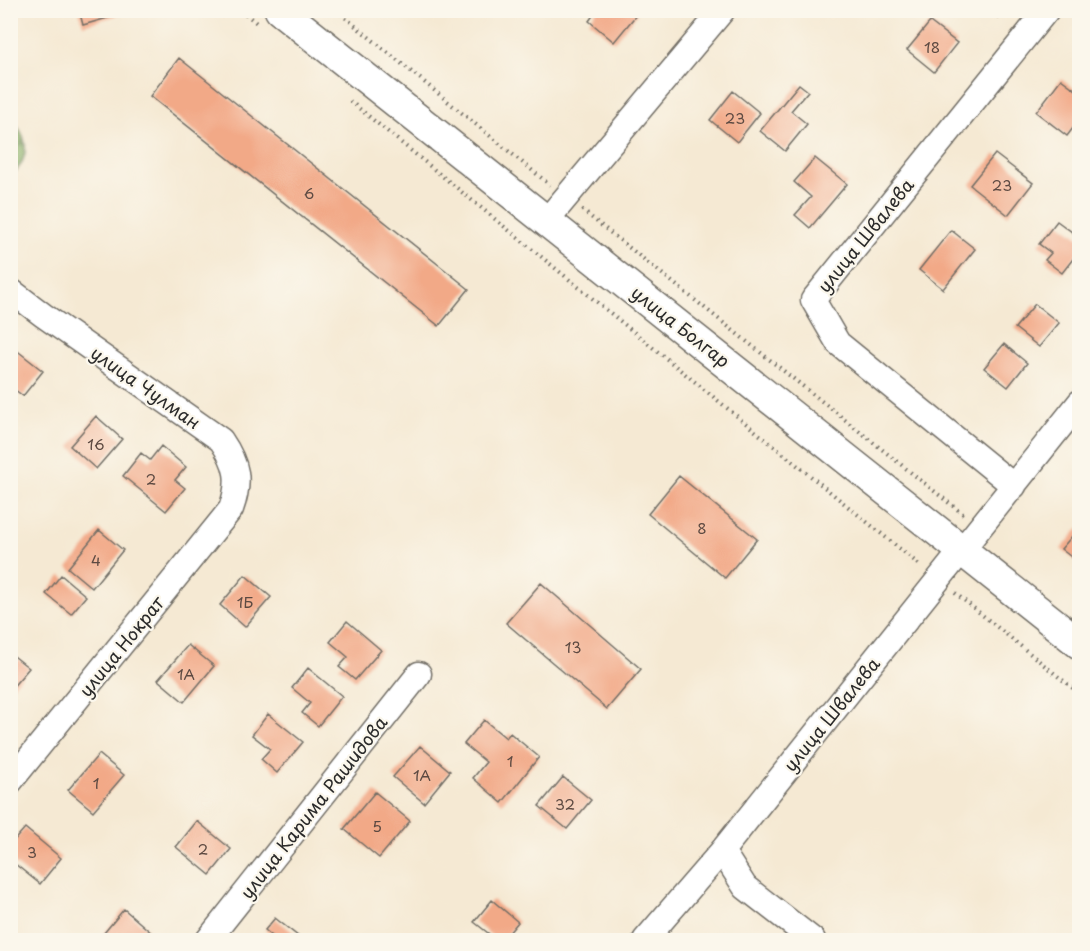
<svg xmlns="http://www.w3.org/2000/svg" width="1090" height="951" font-family="'Playpen Sans',sans-serif">
<style>
.forest{fill:url(#forest-firs);stroke:#586c47;stroke-width:1.5}
.building{fill:#f2a987}
.lines{fill:none;stroke-linecap:round;stroke-linejoin:round}
.minor-casing{stroke:#726e66;stroke-width:27}
.tertiary-casing{stroke:#726e66;stroke-width:33}
.path{stroke:#726e66;stroke-width:4;stroke-dasharray:1.5 4.5;stroke-linecap:butt}
.minor{stroke:#fff;stroke-width:24}
.tertiary{stroke:#fff;stroke-width:30}
.labels{text-anchor:middle;dominant-baseline:central;stroke-width:4.5;stroke-linejoin:round;paint-order:stroke}
.number-label{font-size:15px;fill:#5d4a42}
.street-label{font-size:18px;fill:#2b2b2b;stroke:#fbf7ec}
</style>
<defs>
<pattern id="forest-firs" width="22" height="20" patternUnits="userSpaceOnUse" patternTransform="scale(1.5)"><rect width="22" height="20" fill="#86ad63"/><path d="M5 1l3.5 6h-7zM16 11l3.5 6h-7z" fill="#6e8d52"/></pattern>
</defs>
<rect width="100%" height="100%" fill="#fbf7ec"/>
<filter id="ink" filterUnits="userSpaceOnUse"><feTurbulence type="fractalNoise" baseFrequency=".0167" numOctaves="2"/><feDisplacementMap in="SourceGraphic" scale="12" xChannelSelector="R" yChannelSelector="G"/><feConvolveMatrix kernelMatrix="1 2 1 2 8 2 1 2 1" color-interpolation-filters="sRGB"/></filter>
<filter id="wash" filterUnits="userSpaceOnUse"><feTurbulence type="fractalNoise" baseFrequency=".008" numOctaves="4" result="noise"/><feDisplacementMap in="SourceGraphic" scale="24" xChannelSelector="R" yChannelSelector="G"/><feGaussianBlur stdDeviation="1.35" result="paint"/><feColorMatrix in="noise" values="0 0 0 0 0 0 0 0 0 0 0 0 0 0 0 0 0 1.4 0 .05"/><feComposite in="paint" operator="in"/></filter>
<g filter="url(#wash)">
<rect width="100%" height="100%" fill="#f5e9d3"/>
<path class="forest" d="M11 120C30 137 30 159 11 176Z"/>
<g id="blocks">
<path class="building" d="M79 10H132V11L83 25Z
M597 10H633L637 14 614 42 589 21Z
M988 10H1004L998 18Z
M930 22 957 43 934 72 907 50Z
M179 58 469 289 439 326 150 96Z
M1061 79 1080 93V119L1067 136 1036 112Z
M799 84 808 91 791 111 807 124 785 151 760 131Z
M733 91 760 113 737 142 710 120Z
M995 154 1033 183 1008 215 970 185Z
M815 158 847 184 810 228 795 215 811 197 794 182Z
M1057 221 1080 238V250L1062 273 1045 260 1051 253 1039 244Z
M951 230 975 249 943 289 919 270Z
M1035 304 1059 323 1039 347 1015 328Z
M1004 344 1027 363 1008 387 984 368Z
M10 345 43 371 23 396 10 386Z
M96 416 122 439 96 469 70 446Z
M161 446 186 467 175 480 185 488 166 511 123 476 141 453 150 460Z
M679 476 757 539 725 578 648 514Z
M1080 527V564L1061 549Z
M99 530 123 550 92 588 68 568Z
M61 575 86 596 71 614 46 594Z
M245 575 271 597 245 627 220 605Z
M541 583 641 669 607 709 506 623Z
M347 621 381 650 355 680 339 667 348 657 330 642Z
M188 645 214 666 184 702 158 680Z
M10 653 29 668 10 690Z
M308 668 342 696 318 726 302 713 310 703 292 688Z
M268 714 303 742 277 773 261 759 270 749 252 735Z
M484 720 506 738 510 733 539 757 502 803 473 778 486 762 464 744Z
M420 746 450 771 424 803 393 777Z
M99 754 124 775 93 811 68 790Z
M563 777 591 800 567 829 539 806Z
M375 792 410 821 379 858 344 829Z
M197 821 231 849 210 875 176 847Z
M25 828 61 858 40 884 10 860V845Z
M492 900 518 922 503 940H497L474 922Z
M124 909 154 935 149 940H113L104 933Z
M275 918 299 937 297 940H277L265 930Z"/>
</g>
</g>
<g filter="url(#ink)">
<use href="#blocks" fill-opacity="0" stroke="#726e66" stroke-width="1.5"/>
<g class="lines">
<defs>
<path id="minor" d="M547 220 723 10
M10 290 43 315 221 440C238 465 241 481 231 509L10 782
M1014 486 838 343 813 300 1047 10
M722 851 745 887 813 940
M208 940 419 674
M645 940 722 851 1080 402"/>
<path id="tertiary" d="M280 10 1080 644"/>
</defs>
<use href="#minor" class="minor-casing"/>
<use href="#tertiary" class="tertiary-casing"/>
<path class="path" d="M241 10 259 25
M336 10 550 185
M350 101 921 566
M582 210 963 514
M955 593 1080 694"/>
<use href="#minor" class="minor"/>
<use href="#tertiary" class="tertiary"/>
</g>
</g>
<g class="labels">
<g class="number-label">
<text x="932" y="46">18</text>
<text x="735" y="117">23</text>
<text x="1002" y="184">23</text>
<text x="309" y="192">6</text>
<text x="96" y="443">16</text>
<text x="151" y="478">2</text>
<text x="702" y="527">8</text>
<text x="96" y="559">4</text>
<text x="245" y="601">1Б</text>
<text x="573" y="646">13</text>
<text x="186" y="673">1А</text>
<text x="510" y="760">1</text>
<text x="422" y="774">1А</text>
<text x="96" y="782">1</text>
<text x="565" y="803">32</text>
<text x="377" y="825">5</text>
<text x="203" y="848">2</text>
<text x="32" y="851">3</text>
</g>
<g class="street-label">
<text transform="translate(865 235) rotate(-51)">улица Швалева</text>
<text transform="translate(681 326) rotate(38)">улица Болгар</text>
<text transform="translate(146 387) rotate(35)">улица Чулман</text>
<text transform="translate(121 646) rotate(-51)">улица Нократ</text>
<text transform="translate(831 714) rotate(-51)">улица Швалева</text>
<text transform="translate(313 807) rotate(-52)">улица Карима Рашидова</text>
</g>
</g>
<rect width="1090" height="951" fill="none" stroke="#fbf7ec" stroke-width="36"/>
</svg>
